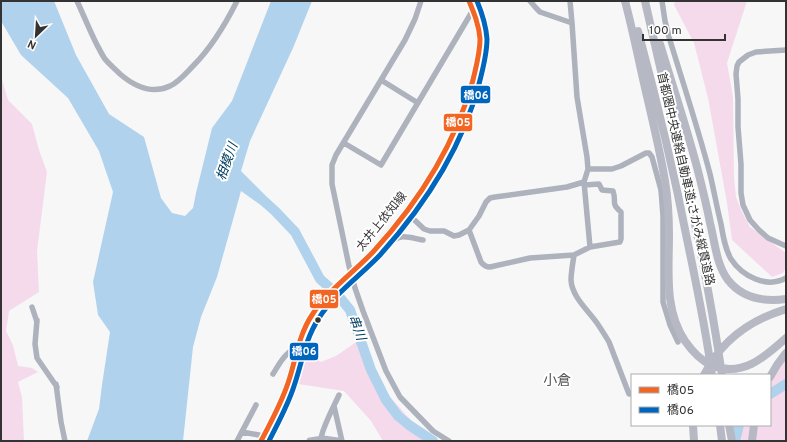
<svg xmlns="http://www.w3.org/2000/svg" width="787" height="442" font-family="Overpass,'Noto Sans JP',sans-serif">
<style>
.green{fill:#f5daec}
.water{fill:#b0d2ec}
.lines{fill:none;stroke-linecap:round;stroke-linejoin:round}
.river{stroke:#b0d2ec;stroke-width:10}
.minor{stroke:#adb2bd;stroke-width:5.5}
.major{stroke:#b0b4c0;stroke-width:7}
.highway{stroke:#b6b9c3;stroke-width:8}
.bus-1-casing{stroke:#fff;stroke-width:8}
.bus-2-casing{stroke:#fff;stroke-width:8}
.bus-1{stroke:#f26522;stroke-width:5}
.bus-2{stroke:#0065bd;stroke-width:5}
.bus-dot{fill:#333334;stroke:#fff;stroke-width:1.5}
.labels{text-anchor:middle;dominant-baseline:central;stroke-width:4;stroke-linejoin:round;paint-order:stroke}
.street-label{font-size:12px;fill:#333334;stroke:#fff}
.water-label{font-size:13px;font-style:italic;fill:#003e60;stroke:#fff}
.quarter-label{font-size:14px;fill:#555557;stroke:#fff}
.line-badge{stroke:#fff;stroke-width:1.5}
.badge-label{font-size:11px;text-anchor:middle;font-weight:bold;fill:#fff}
</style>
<rect width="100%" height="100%" fill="#f7f7f8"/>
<path class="green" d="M675 1H747L727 63 733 97 734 178 736 197 742 212 750 227 786 253V268L783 273 772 277 732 240 727 203 708 98 694 43 674 5Z
M1 76 8 100 32 124 39 150 47 172 37 251 39 292 9 311 6 331 13 345 18 366 32 368 38 372 18 382 22 397 24 441H1Z
M359 340 385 391 407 416 432 441H383L371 421 344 391 298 384 304 353 321 362 336 356Z
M786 358V441H740L728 440V425H770V375Z"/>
<path class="water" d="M1 1H54L76 55 109 114 144 137 161 198 172 213 185 216 193 208 196 193 212 128 232 101 271 1H312L293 48 250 141 241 171 278 208 273 214 241 191 217 277 201 317 193 347 183 441H87L99 409 102 385 110 332 98 315 93 282 113 192 99 151 68 98 21 55 1 21Z"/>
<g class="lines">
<path class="river" d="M266 203 275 211 295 232 320 279 337 294 350 310 371 370 386 400 398 416 409 425 433 441
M770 394 786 384
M735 441 739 425"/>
<path class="minor" d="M77 1C84 16 90 31 97 45 100 50 102 55 105 59 109 64 115 69 120 74 134 86 151 95 170 86 179 82 186 73 193 66 212 47 225 25 237 1
M421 1 415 19 405 40 336 155 332 165V184L349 266 355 288 363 311 386 371 400 397 433 431 449 441
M570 1 572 23
M662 1 665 21 669 37C683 83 698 128 710 174 714 191 717 208 721 224 723 236 725 249 731 259 742 276 767 289 786 278
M786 50 756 52 748 55 739 62 737 66 736 74 738 99V127L741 164V193L743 205 750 220 759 230 768 238 786 246
M381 80 418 103
M344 143 381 165 473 10
M588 169H612L621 166 646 153H649L652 157 661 190 663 216V302L670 325 678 342
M585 185 599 184 602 190 613 191C617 203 610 202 621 212V239L620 242 590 247
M406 212 424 229 430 231H444L454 236 459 235 469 230 479 216 486 202 490 198 495 197 567 187 584 182
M469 230 481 262C484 266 486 267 490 267L530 258 574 255 590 247 584 182 588 169 587 157 577 97 572 23 540 12 536 8 530 1
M574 255C573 262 571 273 571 280 572 297 588 310 597 323 601 329 605 335 609 342L629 394H632
M364 261 368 262 372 261C379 254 390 239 401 237 408 236 416 239 423 240
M32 307 37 322
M37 320 35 344 37 358 57 387
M273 374C279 364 286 351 298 347
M56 384 61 422 65 441
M334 406 342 441
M242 432 259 435 264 437
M321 439C322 428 334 406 339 395
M237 441 256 405"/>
<path class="major" d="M261 441C271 422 281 404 288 383 295 361 298 335 312 315 322 299 338 286 352 273 363 263 375 250 385 238 425 192 462 131 475 72 478 59 481 46 479 33 478 22 473 11 469 1
M310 441 323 439 338 441"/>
<path class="highway" d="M625 1C633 31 639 62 646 92 653 122 660 151 665 181 668 199 669 217 669 235 669 271 664 310 685 341 692 351 700 360 711 365 742 378 765 357 786 338
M645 1C673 125 704 249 722 375
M638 31C657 101 674 172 688 244 697 287 706 331 712 375
M660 44C673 88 688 131 699 175 703 191 707 207 710 223 715 242 716 264 728 280 743 299 764 302 786 299
M704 375C721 341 750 320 786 309
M770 377 777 365 786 353
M693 425 694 441
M720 425 722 441
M729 425 732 441
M752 441 754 425"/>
<defs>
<path id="bus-1" d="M261 441C271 422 281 404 288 383 296 360 298 336 312 315 328 290 353 273 373 252 418 203 455 145 473 80 476 67 480 53 480 39 479 25 474 13 469 1"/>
<path id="bus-2" d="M269 441C278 423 288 405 294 386 302 363 305 339 319 318 334 294 360 276 380 255 424 206 462 148 479 84 483 69 487 54 487 39 486 25 482 13 477 1"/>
</defs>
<use href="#bus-1" class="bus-1-casing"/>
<use href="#bus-2" class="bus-2-casing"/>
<use href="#bus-1" class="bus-1"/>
<use href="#bus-2" class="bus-2"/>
</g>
<circle class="bus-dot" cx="318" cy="320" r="3.5"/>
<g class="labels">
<g class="street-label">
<text transform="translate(685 179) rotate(77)">首都圏中央連絡自動車道;さがみ縦貫道路</text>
<text transform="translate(382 222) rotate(-51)">太井上依知線</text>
</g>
<g class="water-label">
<text transform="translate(228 162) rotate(-70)">相模川</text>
<text transform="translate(356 328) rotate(70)">串川</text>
</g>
<g class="quarter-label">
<text x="557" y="381">小倉</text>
</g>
</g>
<g class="line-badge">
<rect x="460" y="85" width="31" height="19" rx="4" fill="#0065bd"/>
<rect x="443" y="113" width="30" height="19" rx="4" fill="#f26522"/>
<rect x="309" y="289" width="30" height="20" rx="4" fill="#f26522"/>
<rect x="289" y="342" width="30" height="19" rx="4" fill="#0065bd"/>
</g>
<g class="badge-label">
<text x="476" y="99">橋06</text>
<text x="458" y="126">橋05</text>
<text x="324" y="303">橋05</text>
<text x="304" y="355">橋06</text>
</g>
<rect width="787" height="442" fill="none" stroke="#333334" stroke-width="4"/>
<rect x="631" y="374" width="140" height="52" fill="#ffffff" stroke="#adadae"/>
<rect x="639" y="387" width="20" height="6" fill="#f26522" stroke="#adadae"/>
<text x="667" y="394" font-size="12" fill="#333334">橋05</text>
<rect x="639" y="407" width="20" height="6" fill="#0065bd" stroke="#adadae"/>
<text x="667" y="414" font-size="12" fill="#333334">橋06</text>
<g transform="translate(36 36) rotate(205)" stroke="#ffffff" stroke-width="3" paint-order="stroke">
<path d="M0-3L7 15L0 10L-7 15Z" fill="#333334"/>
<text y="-6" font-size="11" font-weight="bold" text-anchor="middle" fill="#333334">N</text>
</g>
<path d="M643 34v6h82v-6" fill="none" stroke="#333334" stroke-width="2"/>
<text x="649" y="34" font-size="12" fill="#333334" stroke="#ffffff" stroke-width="3" paint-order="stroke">100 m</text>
</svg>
